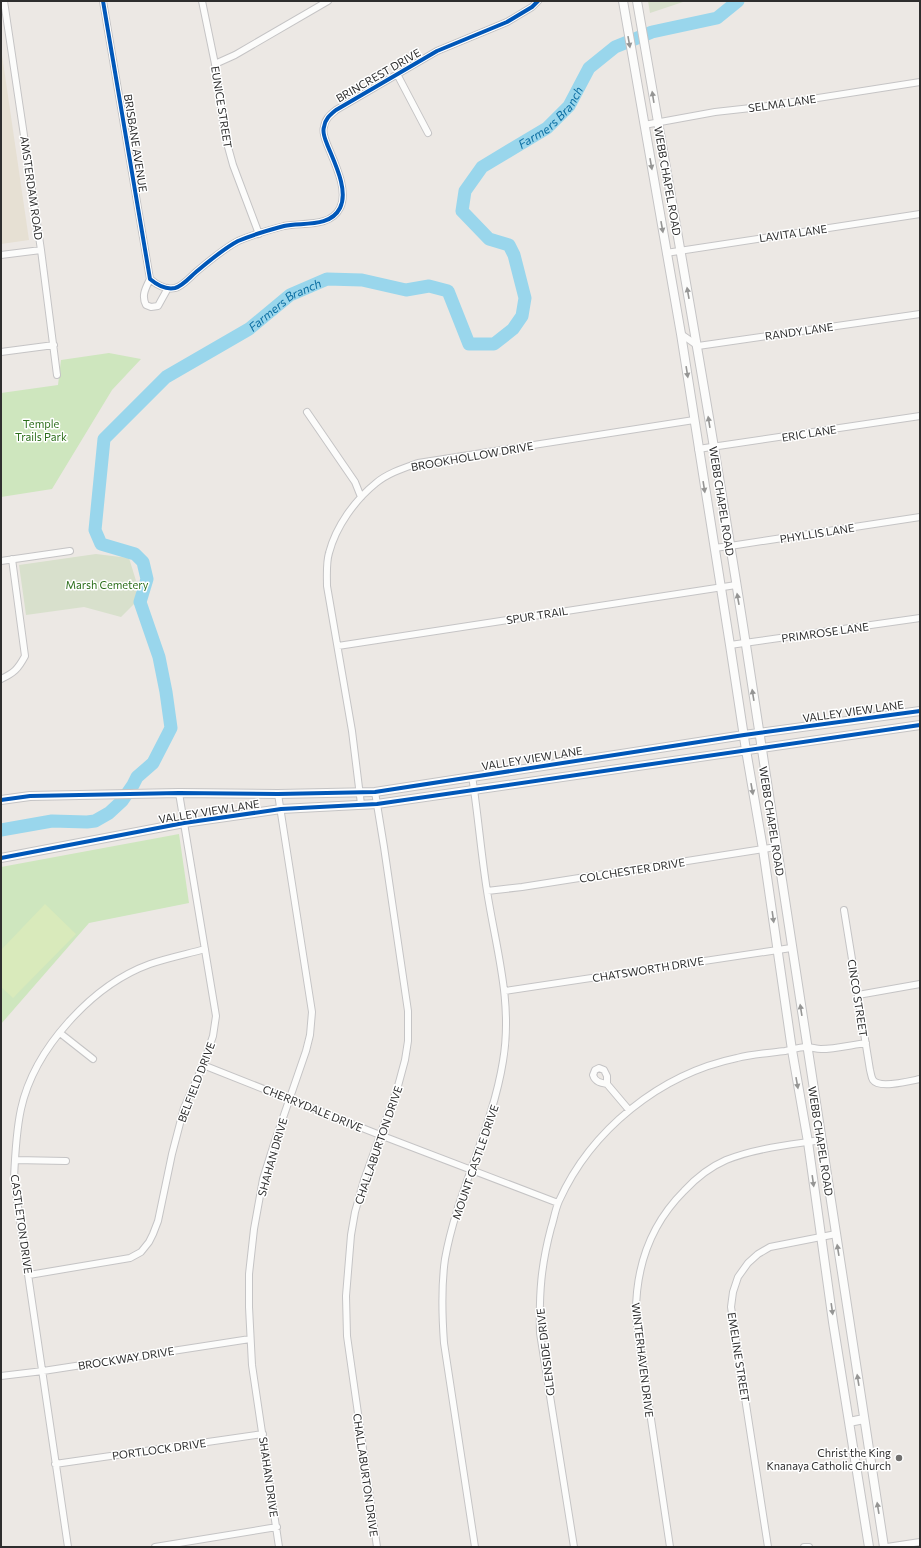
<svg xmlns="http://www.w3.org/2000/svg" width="921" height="1548" font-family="Commissioner,sans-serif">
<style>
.education{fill:#e6e0d3}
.green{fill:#cee6be}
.cemetery{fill:#d8e0cc}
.pitch{fill:#d9eabb}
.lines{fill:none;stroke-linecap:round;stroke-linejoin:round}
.river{stroke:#99d6ec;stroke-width:13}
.street-casing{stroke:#c5c4c5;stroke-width:8}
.secondary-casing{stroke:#c5c4c5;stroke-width:10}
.street{stroke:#fcfcfb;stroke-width:6}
.secondary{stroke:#fcfcfb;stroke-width:8}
.cycleway-casing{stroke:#fff;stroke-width:6}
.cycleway{stroke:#0057b8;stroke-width:4}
.oneway{fill:#959594}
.poi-dot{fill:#706f6e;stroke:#fff;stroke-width:1.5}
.labels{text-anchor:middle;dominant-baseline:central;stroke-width:3;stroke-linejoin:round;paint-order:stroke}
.street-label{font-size:11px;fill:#2e2e2e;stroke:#fff}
.park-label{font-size:11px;fill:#2c6e1b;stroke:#fff}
.poi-label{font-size:11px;fill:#2e2e2e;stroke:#fff;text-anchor:end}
.water-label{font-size:12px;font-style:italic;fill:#0d6fa3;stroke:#fff}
</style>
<rect width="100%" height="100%" fill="#ece8e4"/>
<path class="education" d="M1 48 29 240 1 244Z"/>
<path class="green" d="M109 353 141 359 112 390 52 489 1 497V393L58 385 61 360Z
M179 834 189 903 89 923 1 1024V867Z"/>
<path class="cemetery" d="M648 1H686L650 13Z
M96 554 129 558 137 584 135 603 121 617 84 607 26 615 19 565Z"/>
<path class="pitch" d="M45 904 76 934 13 998 1 987V950Z"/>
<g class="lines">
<path class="river" id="s1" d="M1 830 52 821 87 822 95 821 109 813 122 801 133 785 137 777 153 763 171 728 166 692 159 657 140 602 147 579 143 562 135 554 101 544 95 530 104 439 166 377 249 329 290 295 327 279 362 280 406 290 429 286 448 291 469 344H494L513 329 522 316 525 298 514 255 509 245 489 239 462 211 465 191 482 167 547 128 569 106 589 68 615 47 652 32 717 18 738 1"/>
<defs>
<path id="street" d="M4 1 41 250 57 375
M103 1 150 279C157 285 165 290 175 288 183 286 190 277 196 272 209 261 223 249 238 241 252 235 269 230 284 226 302 222 330 228 340 208 349 190 334 162 327 144 325 139 322 132 324 127 325 119 330 115 336 110L437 51 507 22 532 7 538 1
M202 1 215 64 225 136 233 165 259 234
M215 64 235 55 328 1
M397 74 428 133
M644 125 715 112 760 107 920 82
M666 253 920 214
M1 255 41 250
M150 279C146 288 141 295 146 305L151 307 158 306 168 288
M681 334 698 346 920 314
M1 352 54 345
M307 412 355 482 361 497
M698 449 920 416
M714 548 730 546 920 517
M1 561 70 551
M730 645 920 618
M338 646 736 585
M1 679C14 673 18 669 25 656L12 559
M472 776C478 814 481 853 487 891 496 949 513 1002 503 1061 492 1130 457 1191 445 1259 441 1287 442 1315 444 1343L475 1547
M375 792 384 847 408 1011V1041L405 1060 398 1086 364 1180 355 1212 351 1235 346 1296 347 1336 377 1547
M278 794 312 1012 310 1035 306 1051 274 1144 263 1179 254 1229 249 1274V1307L252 1365 279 1547
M361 804 352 731 327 586C327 575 326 563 329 553 336 526 355 500 376 483 388 473 404 468 418 463L694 420
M487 891 522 887 776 847
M844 910 870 1070C871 1073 871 1077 873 1080 879 1089 910 1081 920 1079
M505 991 791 948
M858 995 920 984
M60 1033 93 1059
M203 1065 380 1135 558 1203
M599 1068 604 1070 607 1076V1084C601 1083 595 1082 593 1075L595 1070Z
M607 1084 629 1110
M15 1160 66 1161
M29 1275 130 1258 141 1252 149 1242 153 1234 158 1221 172 1154 184 1108 203 1065 213 1036 216 1016 179 793
M1 1376 43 1371 250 1339
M55 1464 263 1434
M68 1547 14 1179C15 1155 16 1132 21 1109 34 1049 92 985 150 964 167 958 187 954 205 949
M155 1547 277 1527
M574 1547 540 1333C539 1293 541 1266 551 1228 554 1219 555 1210 559 1201 591 1130 660 1074 737 1058 752 1054 769 1053 785 1051 791 1050 799 1047 806 1047 811 1047 816 1049 821 1049 835 1049 851 1045 866 1043
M670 1547 636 1318C635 1268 649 1226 684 1191 696 1178 710 1167 726 1160 756 1148 789 1145 821 1140
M768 1547 731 1307 733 1292 738 1277 748 1263 758 1254 770 1247 836 1234
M804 1547H809
M887 1547 920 1542"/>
<path id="secondary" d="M623 1 681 334 730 645 746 750 763 849 792 1050 808 1142 833 1322 869 1547
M637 1C674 216 713 430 746 645 792 946 837 1247 884 1547
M1 800 30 796 179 793 278 794 375 792 744 735 920 711
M1 858 184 823 281 809 377 804 920 725
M849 1422 864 1419"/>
</defs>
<use href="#street" class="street-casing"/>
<use href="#secondary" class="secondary-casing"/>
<use href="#street" class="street"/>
<use href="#secondary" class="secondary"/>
<defs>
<path id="cycleway" d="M103 1 150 279C157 285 165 290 175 288 183 286 190 277 196 272 209 261 223 249 238 241 252 235 269 230 284 226 302 222 330 228 340 208 349 190 334 162 327 144 325 139 322 132 324 127 325 119 330 115 336 110L437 51 507 22 532 7 538 1
M1 800 30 796 179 793 278 794 375 792 744 735 920 711
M1 858 184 823 281 809 377 804 920 725"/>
</defs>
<use href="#cycleway" class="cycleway-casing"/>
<use href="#cycleway" class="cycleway"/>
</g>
<defs><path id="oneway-solid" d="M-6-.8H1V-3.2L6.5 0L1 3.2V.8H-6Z"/></defs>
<g class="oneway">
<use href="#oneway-solid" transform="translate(629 42) rotate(80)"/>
<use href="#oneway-solid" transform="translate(653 97) rotate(-99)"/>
<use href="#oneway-solid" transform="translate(651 164) rotate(80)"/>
<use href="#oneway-solid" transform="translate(662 227) rotate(80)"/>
<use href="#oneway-solid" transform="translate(688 293) rotate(-100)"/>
<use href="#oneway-solid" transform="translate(687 372) rotate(81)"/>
<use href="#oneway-solid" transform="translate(709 422) rotate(-99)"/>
<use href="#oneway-solid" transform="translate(704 487) rotate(81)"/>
<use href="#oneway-solid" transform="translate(738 599) rotate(-100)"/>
<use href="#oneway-solid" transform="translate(753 695) rotate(-99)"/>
<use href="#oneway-solid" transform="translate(752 789) rotate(80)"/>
<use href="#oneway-solid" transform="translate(773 917) rotate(82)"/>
<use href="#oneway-solid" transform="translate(801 1010) rotate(-99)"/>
<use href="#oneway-solid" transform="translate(797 1083) rotate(80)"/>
<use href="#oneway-solid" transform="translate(813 1181) rotate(82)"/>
<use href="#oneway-solid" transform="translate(838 1250) rotate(-99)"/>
<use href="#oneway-solid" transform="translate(832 1309) rotate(82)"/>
<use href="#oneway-solid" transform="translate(858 1380) rotate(-99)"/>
<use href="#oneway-solid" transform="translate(878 1508) rotate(-99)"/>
</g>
<circle class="poi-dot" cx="899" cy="1458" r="4"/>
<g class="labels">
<g class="street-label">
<text transform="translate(378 75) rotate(-30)">BRINCREST DRIVE</text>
<text transform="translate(782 103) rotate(-8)">SELMA LANE</text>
<text transform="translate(222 107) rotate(81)">EUNICE STREET</text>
<text transform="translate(136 143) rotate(81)">BRISBANE AVENUE</text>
<text transform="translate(668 181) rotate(80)">WEBB CHAPEL ROAD</text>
<text transform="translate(32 188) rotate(82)">AMSTERDAM ROAD</text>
<text transform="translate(793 233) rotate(-8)">LAVITA LANE</text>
<text transform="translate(799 331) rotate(-8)">RANDY LANE</text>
<text transform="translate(809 433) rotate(-9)">ERIC LANE</text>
<text transform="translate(472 456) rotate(-10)">BROOKHOLLOW DRIVE</text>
<text transform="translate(722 501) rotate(81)">WEBB CHAPEL ROAD</text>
<text transform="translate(817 533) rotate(-9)">PHYLLIS LANE</text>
<text transform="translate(537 615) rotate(-9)">SPUR TRAIL</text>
<text transform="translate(825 632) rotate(-8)">PRIMROSE LANE</text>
<text transform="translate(853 711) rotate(-8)">VALLEY VIEW LANE</text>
<text transform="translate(532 758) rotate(-9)">VALLEY VIEW LANE</text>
<text transform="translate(209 811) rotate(-9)">VALLEY VIEW LANE</text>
<text transform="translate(772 821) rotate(81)">WEBB CHAPEL ROAD</text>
<text transform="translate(632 870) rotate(-9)">COLCHESTER DRIVE</text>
<text transform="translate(648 969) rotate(-9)">CHATSWORTH DRIVE</text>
<text transform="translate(858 998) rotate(81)">CINCO STREET</text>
<text transform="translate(196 1082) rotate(-69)">BELFIELD DRIVE</text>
<text transform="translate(313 1108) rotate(22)">CHERRYDALE DRIVE</text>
<text transform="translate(821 1141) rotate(81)">WEBB CHAPEL ROAD</text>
<text transform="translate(378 1145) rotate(-71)">CHALLABURTON DRIVE</text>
<text transform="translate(272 1157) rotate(-74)">SHAHAN DRIVE</text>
<text transform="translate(475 1162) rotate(-71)">MOUNT CASTLE DRIVE</text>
<text transform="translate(22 1224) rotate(82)">CASTLETON DRIVE</text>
<text transform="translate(545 1352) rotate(-97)">GLENSIDE DRIVE</text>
<text transform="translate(739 1357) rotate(81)">EMELINE STREET</text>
<text transform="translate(126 1358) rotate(-9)">BROCKWAY DRIVE</text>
<text transform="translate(643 1360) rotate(83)">WINTERHAVEN DRIVE</text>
<text transform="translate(159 1449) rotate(-8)">PORTLOCK DRIVE</text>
<text transform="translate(366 1475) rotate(82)">CHALLABURTON DRIVE</text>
<text transform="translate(269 1477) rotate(82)">SHAHAN DRIVE</text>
</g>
<g class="park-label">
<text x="41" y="423">Temple<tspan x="41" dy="13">Trails Park</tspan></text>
<text x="107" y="584">Marsh Cemetery</text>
</g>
<g class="poi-label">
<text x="891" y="1452">Christ the King<tspan x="891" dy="13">Knanaya Catholic Church</tspan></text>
</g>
<g class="water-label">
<text stroke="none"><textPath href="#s1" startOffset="1334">Farmers Branch</textPath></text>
<text stroke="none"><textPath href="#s1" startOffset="770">Farmers Branch</textPath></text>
</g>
</g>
<rect width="921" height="1548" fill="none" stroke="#2e2e2e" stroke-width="4"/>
</svg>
